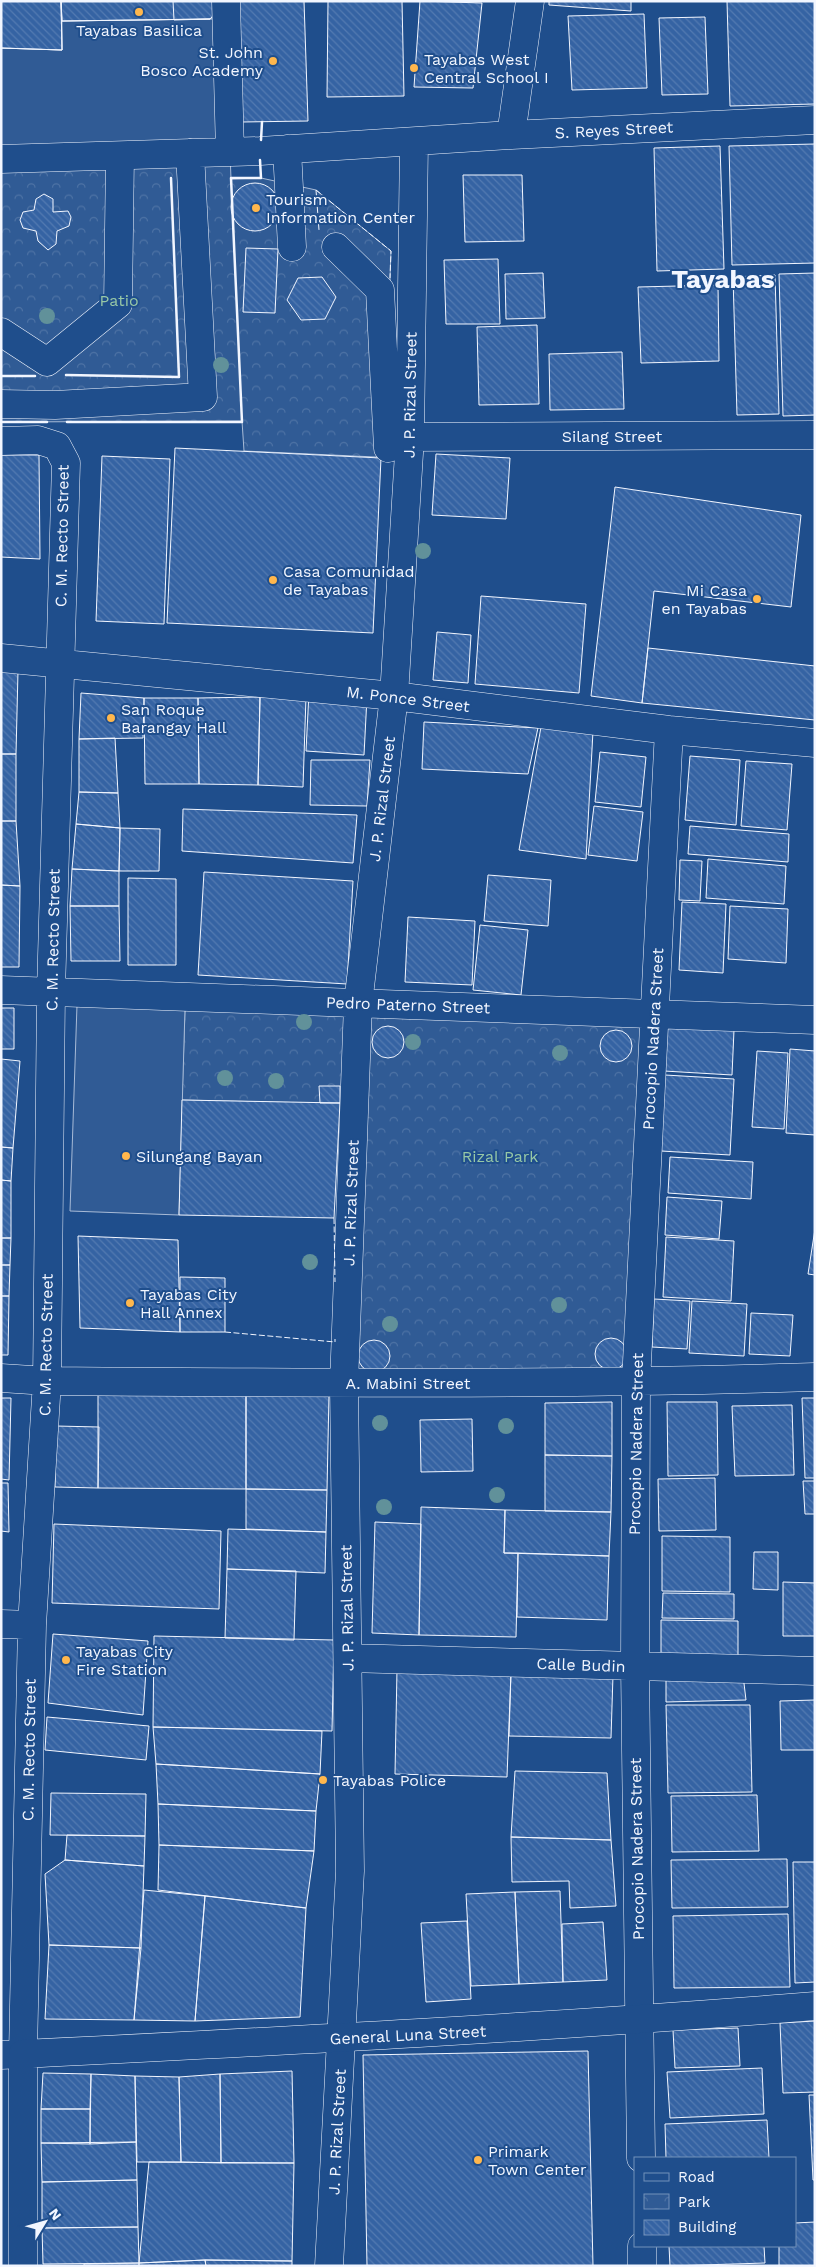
<svg xmlns="http://www.w3.org/2000/svg" width="816" height="2267" font-family="'Work Sans',sans-serif">
<style>
.park{fill:url(#park-crowns);stroke:#a8bbd7}
.built{fill:#305b95;stroke:#a8bbd7}
.building{fill:url(#building-back-hatch);stroke:#f2f6ff}
.lines{fill:none;stroke-linecap:round;stroke-linejoin:round}
.minor-casing{stroke:#f2f6ff;stroke-width:29}
.major-casing{stroke:#f2f6ff;stroke-width:29}
.minor{stroke:#1f4e8c;stroke-width:28}
.major{stroke:#1f4e8c;stroke-width:28}
.fence{stroke:#f2f6ff;stroke-width:1;stroke-dasharray:6 2.5;stroke-linecap:butt}
.wall{stroke:#f2f6ff;stroke-width:2.5}
.tree{fill:#61919a}
.poi-dot{fill:#ffb74d;stroke:#1f4e8c;stroke-width:2}
.labels{text-anchor:middle;dominant-baseline:central;stroke-width:4;stroke-linejoin:round;paint-order:stroke}
.poi-label{font-size:16px;fill:#f2f6ff;stroke:#1f4e8c;text-anchor:start}
.street-label{font-size:16px;fill:#f2f6ff;stroke:#1f4e8c}
.park-label{font-size:16px;fill:#97c8a6;stroke:#1f4e8c}
.town-label{font-size:26px;font-weight:bold;fill:#f2f6ff;stroke:#1f4e8c}
</style>
<defs>
<pattern id="park-crowns" width="20" height="18" patternUnits="userSpaceOnUse" patternTransform="scale(1.25)"><rect width="20" height="18" fill="#305b95"/><path d="M2 6a3 3 0 1 1 6 0M12 15a3 3 0 1 1 6 0" fill="none" stroke="#4e73a5"/></pattern>
<pattern id="building-back-hatch" width="6" height="6" patternUnits="userSpaceOnUse" patternTransform="scale(1.25)"><rect width="6" height="6" fill="#3563a3"/><path d="M-1 5l2 2M0 0l6 6M5-1l2 2" fill="none" stroke="#537ab1"/></pattern>
</defs>
<rect width="100%" height="100%" fill="#1f4e8c"/>
<path class="park" d="M230 152 231 179 261 178 316 190 391 251 390 278 398 458 244 451 242 421 1 422V159Z
M185 1009 654 1014 636 1382 344 1384 355 1104 182 1100Z"/>
<path class="built" d="M220 19 230 152 1 159V48L62 50V21Z
M77 1005 185 1009 179 1215 70 1211Z"/>
<path class="building" d="M1 1H61L62 50 1 48Z
M1 1H61L62 50 1 48Z
M61 1H219L215 15 210 19 62 21Z
M61 1H219L215 15 210 19 62 21Z
M173 1H219V9L210 19 174 20Z
M237 1H304L308 121 242 122Z
M328 1H402L404 96 327 97Z
M420 1 482 3 473 88 414 87Z
M549 1H631V11L549 5Z
M727 1H815V104L730 106Z
M644 14 647 88 572 90 568 16Z
M705 17 708 94 662 95 659 18Z
M815 144V263L732 265 729 146Z
M720 146 724 269 657 271 654 148Z
M463 175H522L524 241 465 242Z
M231 207a24 24 0 1 1 48 0a24 24 0 1 1-48 0Z
M44 194 53 199V212L68 211 71 217 69 226 57 231 56 244 48 250 38 241 36 231 23 228 20 220 23 212 34 210 36 199Z
M246 248 278 249 275 313 243 312Z
M498 259 500 324H446L444 260Z
M543 273 545 318 506 319 505 274Z
M815 273V415L783 416 779 274Z
M775 275 779 414 737 415 733 277Z
M322 277 336 297 325 319 301 320 287 300 298 278Z
M718 285 719 361 641 363 638 287Z
M537 325 539 404 479 405 477 327Z
M622 352 624 409 550 410 549 354Z
M175 448 381 458 373 633 167 623Z
M436 454 510 458 506 519 432 515Z
M1 455H39L40 559 1 557Z
M102 456 170 459 164 624 96 621Z
M615 487 801 515 791 607 654 591 642 703 591 696Z
M481 596 586 604 579 693 475 684Z
M437 632 471 635 468 683 433 680Z
M648 648 815 666V720L642 703Z
M1 670 18 671 16 754H1Z
M309 692 367 697 364 755 306 751Z
M81 693 144 698 143 738 79 739Z
M260 697H306L303 787 258 785Z
M260 697 258 785 199 784 198 698Z
M144 698H198L199 784H145Z
M424 722 538 728 528 774 422 769Z
M541 727 593 731 586 859 519 850Z
M115 738 118 793 79 792V739Z
M600 752 646 757 641 807 595 802Z
M1 754H16V821H1Z
M690 756 740 760 736 825 685 820Z
M311 760H370L367 806 310 805Z
M746 761 792 764 787 830 741 826Z
M79 792 118 793 120 828 76 824Z
M594 806 643 812 637 861 588 855Z
M183 809 357 815 353 863 182 851Z
M1 821H16L20 886 1 885Z
M76 824 120 828 119 871 72 869Z
M690 826 789 834 788 862 688 854Z
M120 828 160 829 159 871H119Z
M708 859 786 866 784 904 706 898Z
M680 860 702 861 700 901 679 900Z
M72 869 119 871V906H70Z
M204 872 353 881 347 984 198 975Z
M488 875 551 880 548 926 484 921Z
M128 878 176 879V965H128Z
M1 885 20 886 19 967H1Z
M682 902 726 904 723 973 679 970Z
M70 906H119L120 961H71Z
M730 906 788 909 786 963 728 959Z
M408 917 475 921 472 985 405 982Z
M480 925 528 930 521 995 473 990Z
M1 1008H14V1049H1Z
M667 1026 734 1030 732 1075 664 1071Z
M372 1042a16 16 0 1 1 32 0a16 16 0 1 1-32 0Z
M600 1046a16 16 0 1 1 32 0a16 16 0 1 1-32 0Z
M790 1049 815 1051V1135L786 1133Z
M757 1051 788 1053 784 1129 752 1127Z
M1 1059 20 1061 13 1148 1 1147Z
M665 1075 734 1079 730 1155 661 1151Z
M319 1086H340V1103H320Z
M182 1100 340 1103 334 1218 179 1215Z
M1 1147 13 1148 11 1181 1 1180Z
M670 1157 753 1162 751 1199 668 1193Z
M1 1180 11 1181V1238H1Z
M667 1197 722 1201 719 1239 665 1235Z
M815 1229V1275L808 1274Z
M78 1236 178 1240 180 1332 80 1328Z
M666 1237 734 1241 731 1301 663 1297Z
M1 1238H11L10 1265H1Z
M1 1265H10L9 1296H1Z
M180 1277 225 1278V1332H180Z
M1 1296H9L8 1355H1Z
M654 1299 690 1301 687 1349 652 1347Z
M692 1301 747 1304 744 1356 689 1353Z
M751 1313 793 1315 790 1356 749 1354Z
M595 1354a16 16 0 1 1 32 0a16 16 0 1 1-32 0Z
M358 1356a16 16 0 1 1 32 0a16 16 0 1 1-32 0Z
M98 1394H246V1489L98 1488Z
M246 1394H329L327 1490 246 1489Z
M1 1398H11L9 1480 1 1479Z
M802 1398H815V1478H805Z
M612 1402V1456L545 1455V1403Z
M667 1402H717L718 1475 668 1476Z
M792 1405 794 1475 735 1476 732 1406Z
M472 1419 473 1471 421 1472 420 1420Z
M56 1426 99 1427 98 1488 55 1487Z
M545 1455 612 1456 611 1512 545 1511Z
M715 1478 716 1530 659 1531 658 1479Z
M803 1481H815V1514H805Z
M1 1483H8L9 1532 1 1531Z
M246 1489 327 1490 326 1532 246 1529Z
M421 1507 505 1510 504 1553H518L516 1637 419 1635Z
M505 1510 611 1512 609 1556 504 1553Z
M375 1522 421 1524 419 1635 372 1633Z
M54 1524 221 1531 219 1609 52 1603Z
M228 1529 326 1532 325 1573 227 1569Z
M662 1536 730 1537V1592L662 1591Z
M754 1552H778V1590L753 1589Z
M518 1553 609 1556 607 1620 517 1617Z
M227 1569 296 1571 294 1640 225 1638Z
M783 1582 815 1583V1636H783Z
M663 1593 734 1594V1619L662 1618Z
M661 1620 738 1621V1659L661 1657Z
M53 1634 148 1641 143 1715 48 1703Z
M154 1636 334 1640 332 1731 153 1727Z
M397 1669 511 1672 507 1777 395 1774Z
M511 1672 613 1675 611 1738 509 1736Z
M666 1675H743L746 1700 666 1702Z
M815 1700V1750H781L780 1701Z
M666 1705H750L752 1792 668 1793Z
M47 1717 149 1726 146 1760 45 1750Z
M153 1727 322 1731 320 1774 156 1764Z
M156 1764 320 1774 316 1811 158 1804Z
M515 1771 607 1773 611 1840 511 1837Z
M51 1793 146 1794 145 1836 50 1835Z
M757 1795 759 1851 672 1852 671 1796Z
M158 1804 316 1811 314 1851 159 1845Z
M67 1835 145 1836 144 1866 65 1860Z
M511 1837 611 1840 616 1906 570 1908 569 1881 512 1882Z
M159 1845 314 1851 306 1908 158 1890Z
M787 1859 788 1907 672 1908 671 1860Z
M65 1860 144 1866 141 1948 49 1945 45 1874Z
M793 1862H815V1982L795 1983Z
M144 1890 205 1896 195 2021 134 2020Z
M560 1891 563 1982 519 1984 515 1892Z
M515 1892 519 1984 471 1986 466 1894Z
M205 1896 306 1908 300 2017 195 2021Z
M788 1914 790 1987 674 1988 673 1916Z
M467 1921 471 1999 426 2002 421 1923Z
M603 1922 607 1980 563 1982 562 1924Z
M49 1945 141 1948 134 2020 45 2019Z
M815 2021V2092L783 2093 780 2023Z
M738 2028 740 2066 675 2068 673 2030Z
M588 2051 593 2266H367L363 2055Z
M762 2068 764 2114 670 2118 667 2072Z
M292 2071 294 2163H221L220 2074Z
M43 2073 91 2074 90 2109H41Z
M91 2074 135 2076 136 2142 90 2144Z
M220 2074 221 2163 181 2162 179 2077Z
M135 2076 179 2077 181 2162H137Z
M809 2095H815V2180H813Z
M41 2109H90V2144L41 2143Z
M767 2120 769 2158H666L665 2124Z
M136 2142 137 2180 42 2182 41 2143Z
M149 2162 294 2163 292 2261 205 2260 139 2263Z
M137 2180 138 2227 42 2228V2182Z
M815 2222V2266H779V2246H795V2223Z
M138 2227 139 2263 43 2264 42 2228Z
M669 2246H764L765 2263 670 2266Z
M205 2260 292 2261V2266H206Z
M205 2260 206 2266H139V2263Z
M139 2263V2266H84V2264Z"/>
<g class="lines">
<defs>
<path id="minor" d="M226 1 230 152
M511 135 530 1
M287 149 292 247
M1 159 260 151 511 135 815 120
M336 247 380 290 388 448
M1 332 47 362 118 304 120 156
M1 404 55 405 203 397 190 153
M410 437 815 435
M1 441 38 440 57 446 66 463 51 992 47 1381 32 1625 23 2054 1 2055
M1 658 394 696 669 730 815 743
M1 990 815 1020
M1 1378 47 1381C303 1383 559 1385 815 1377
M1 1624 32 1625
M348 1658 815 1671
M641 2158 635 1666 636 1382 669 730
M642 2246V2266
M329 2266 350 1871 344 1384 358 1004 394 696 410 437 414 142"/>
<path id="major" d="M23 2266V2054C287 2041 551 2027 815 2006"/>
</defs>
<use href="#minor" class="minor-casing"/>
<use href="#major" class="major-casing"/>
<use href="#minor" class="minor"/>
<use href="#major" class="major"/>
<path class="fence" d="M316 190 391 251 390 278
M316 190 319 230
M334 1218 335 1282
M225 1332 335 1342V1339"/>
<path class="wall" d="M261 140 262 122
M66 375 179 377 171 178
M1 376H35
M1 422H47
M67 422H242L231 178H261L260 160"/>
</g>
<g class="tree">
<circle cx="47" cy="316" r="8"/>
<circle cx="221" cy="365" r="8"/>
<circle cx="423" cy="551" r="8"/>
<circle cx="304" cy="1022" r="8"/>
<circle cx="413" cy="1042" r="8"/>
<circle cx="560" cy="1053" r="8"/>
<circle cx="225" cy="1078" r="8"/>
<circle cx="276" cy="1081" r="8"/>
<circle cx="310" cy="1262" r="8"/>
<circle cx="559" cy="1305" r="8"/>
<circle cx="390" cy="1324" r="8"/>
<circle cx="380" cy="1423" r="8"/>
<circle cx="506" cy="1426" r="8"/>
<circle cx="497" cy="1495" r="8"/>
<circle cx="384" cy="1507" r="8"/>
</g>
<g class="poi-dot">
<circle cx="139" cy="12" r="5"/>
<circle cx="273" cy="61" r="5"/>
<circle cx="414" cy="68" r="5"/>
<circle cx="256" cy="208" r="5"/>
<circle cx="273" cy="580" r="5"/>
<circle cx="757" cy="599" r="5"/>
<circle cx="111" cy="718" r="5"/>
<circle cx="126" cy="1156" r="5"/>
<circle cx="130" cy="1303" r="5"/>
<circle cx="66" cy="1660" r="5"/>
<circle cx="323" cy="1780" r="5"/>
<circle cx="478" cy="2160" r="5"/>
</g>
<g class="labels">
<g class="poi-label">
<text x="139" y="30" text-anchor="middle">Tayabas Basilica</text>
<text x="263" y="52" text-anchor="end">St. John<tspan x="263" dy="18">Bosco Academy</tspan></text>
<text x="424" y="59">Tayabas West<tspan x="424" dy="18">Central School I</tspan></text>
<text x="266" y="199">Tourism<tspan x="266" dy="18">Information Center</tspan></text>
<text x="283" y="571">Casa Comunidad<tspan x="283" dy="18">de Tayabas</tspan></text>
<text x="747" y="590" text-anchor="end">Mi Casa<tspan x="747" dy="18">en Tayabas</tspan></text>
<text x="121" y="709">San Roque<tspan x="121" dy="18">Barangay Hall</tspan></text>
<text x="136" y="1156">Silungang Bayan</text>
<text x="140" y="1294">Tayabas City<tspan x="140" dy="18">Hall Annex</tspan></text>
<text x="76" y="1651">Tayabas City<tspan x="76" dy="18">Fire Station</tspan></text>
<text x="333" y="1780">Tayabas Police</text>
<text x="488" y="2151">Primark<tspan x="488" dy="18">Town Center</tspan></text>
</g>
<g class="street-label">
<text transform="translate(614 130) rotate(-3)">S. Reyes Street</text>
<text transform="translate(410 395) rotate(-89)">J. P. Rizal Street</text>
<text x="612" y="436">Silang Street</text>
<text transform="translate(62 536) rotate(-89)">C. M. Recto Street</text>
<text transform="translate(408 699) rotate(7)">M. Ponce Street</text>
<text transform="translate(382 799) rotate(-83)">J. P. Rizal Street</text>
<text transform="translate(53 940) rotate(-89)">C. M. Recto Street</text>
<text transform="translate(408 1005) rotate(2)">Pedro Paterno Street</text>
<text transform="translate(653 1039) rotate(-87)">Procopio Nadera Street</text>
<text transform="translate(351 1203) rotate(-88)">J. P. Rizal Street</text>
<text transform="translate(46 1345) rotate(-89)">C. M. Recto Street</text>
<text x="408" y="1383">A. Mabini Street</text>
<text transform="translate(636 1444) rotate(-89)">Procopio Nadera Street</text>
<text transform="translate(347 1608) rotate(-91)">J. P. Rizal Street</text>
<text transform="translate(581 1665) rotate(2)">Calle Budin</text>
<text transform="translate(29 1750) rotate(-89)">C. M. Recto Street</text>
<text transform="translate(637 1849) rotate(-91)">Procopio Nadera Street</text>
<text transform="translate(408 2035) rotate(-3)">General Luna Street</text>
<text transform="translate(337 2132) rotate(-87)">J. P. Rizal Street</text>
</g>
<g class="park-label">
<text x="119" y="300">Patio</text>
<text x="500" y="1156">Rizal Park</text>
</g>
<g class="town-label">
<text x="723" y="279">Tayabas</text>
</g>
</g>
<rect width="816" height="2267" fill="none" stroke="#f2f6ff" stroke-width="5"/>
<rect x="634" y="2157" width="162" height="90" fill="#1f4e8c" stroke="#7391ba"/>
<rect x="644" y="2173" width="25" height="8" fill="#1f4e8c" stroke="#7391ba"/>
<text x="678" y="2182" font-size="15" fill="#f2f6ff">Road</text>
<rect x="644" y="2194" width="25" height="15" fill="url(#park-crowns)" stroke="#7391ba"/>
<text x="678" y="2207" font-size="15" fill="#f2f6ff">Park</text>
<rect x="644" y="2220" width="25" height="15" fill="url(#building-back-hatch)" stroke="#7391ba"/>
<text x="678" y="2232" font-size="15" fill="#f2f6ff">Building</text>
<g transform="translate(45 2222) rotate(53)" stroke="#1f4e8c" stroke-width="4" paint-order="stroke">
<path d="M0-4L9 19L0 12L-9 19Z" fill="#f2f6ff"/>
<text y="-8" font-size="14" font-weight="bold" text-anchor="middle" fill="#f2f6ff">N</text>
</g>
</svg>
